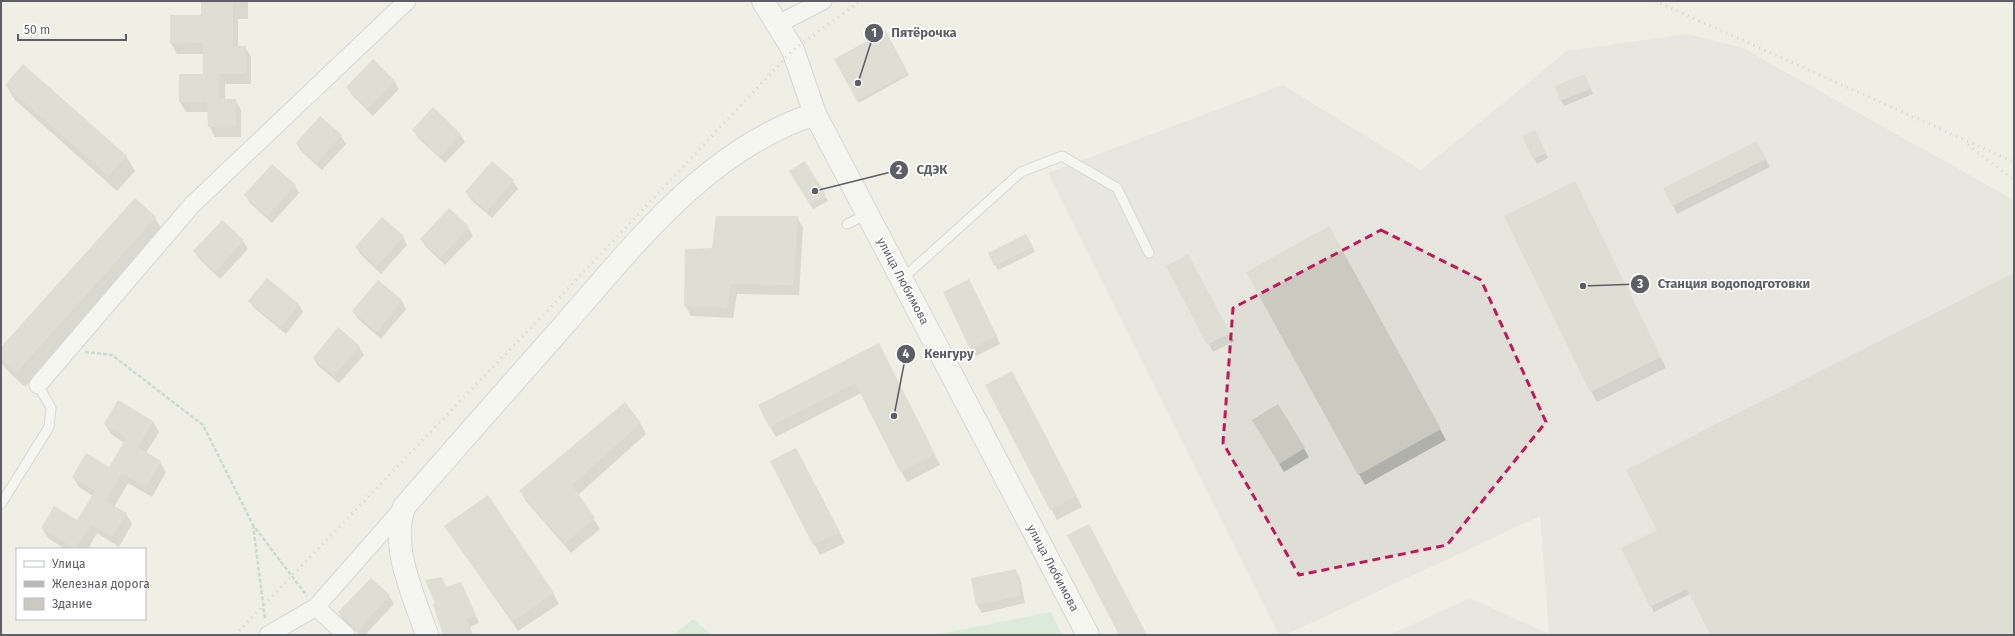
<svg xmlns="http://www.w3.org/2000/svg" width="2015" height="636" font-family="'Fira Sans',sans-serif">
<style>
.industrial{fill:#deded7}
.green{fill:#c1e7cb}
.shadow{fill:#0003}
.building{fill:#cacac1}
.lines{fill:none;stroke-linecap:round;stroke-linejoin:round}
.lane-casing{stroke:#babbc1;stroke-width:11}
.street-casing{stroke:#babbc1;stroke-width:19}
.secondary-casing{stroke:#babbc3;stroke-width:24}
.path{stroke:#9ac8b3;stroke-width:2.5;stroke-dasharray:4 2;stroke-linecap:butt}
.lane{stroke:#fff;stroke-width:9}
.street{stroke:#fff;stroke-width:17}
.secondary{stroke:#fff;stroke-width:22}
.rail{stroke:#b8b8b9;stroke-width:3;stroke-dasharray:1 5;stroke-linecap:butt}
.marked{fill:none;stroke:#c2185b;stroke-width:3;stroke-dasharray:8 5;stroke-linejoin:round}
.labels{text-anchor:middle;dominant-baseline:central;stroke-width:3.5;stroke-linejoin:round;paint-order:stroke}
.street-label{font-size:12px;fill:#5d5e66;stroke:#fff}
.leader{fill:none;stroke:#5d5e66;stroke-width:1.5}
.callout-dot{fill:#5d5e66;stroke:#fff;stroke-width:1.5}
.mark-label{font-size:12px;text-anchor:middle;font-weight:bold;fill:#fff}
.callout-label{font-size:13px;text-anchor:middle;font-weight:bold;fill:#5d5e66;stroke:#fff;stroke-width:3.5;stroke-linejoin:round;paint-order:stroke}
</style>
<rect width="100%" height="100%" fill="#efefe5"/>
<path class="industrial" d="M1687 34 1743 48 2014 200V635H1389L1470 598 1549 634 1540 516 1285 635H1279L1048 173 1283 85 1421 170 1567 51Z"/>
<path class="green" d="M1051 612 1062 635H934Z
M693 619 712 635H673Z"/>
<path class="shadow" d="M202 1H248V19H238V47H245L251 57V84H225V100H235L241 110V137H215L209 126 208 112H186L180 102 204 75V54H177L171 43 202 16Z
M885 32 909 75 859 103 835 59Z
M1587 80 1593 94 1564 106 1561 100Z
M394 81 399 89 373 116 352 95 347 87Z
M6 85 126 156 135 171 117 191 15 100Z
M320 117 341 136 346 144 322 170 301 151 297 143Z
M414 130 460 134 465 142 445 163 418 138Z
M1524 137H1538L1548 158 1537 164Z
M1761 150 1770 167 1677 214 1664 188Z
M492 162 513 181 518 189 492 218 471 200 466 192Z
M804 163 828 201 813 209 790 171Z
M1575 182 1666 368 1597 402 1591 391Z
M295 186 299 193 272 223 250 203 245 195Z
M135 200 155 218 164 233 25 387 5 368 1 362V348Z
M449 209 468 228 473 236 445 265 426 247 421 239Z
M797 217 803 228 799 295 737 294 733 318 691 316 685 305 713 249Z
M222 222 243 241 248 249 220 279 199 259 195 252Z
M403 237 407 245 381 274 361 255 356 247Z
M1334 237 1446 440 1365 485 1247 272Z
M1029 240 1035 252 998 270 995 265Z
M1192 263 1234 341 1213 352 1167 266Z
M2014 278V635H1711L1690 594 1654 612 1622 549 1658 531Z
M378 281 402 301 406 309 381 339 358 319 353 311Z
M973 288 1000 344 976 356 971 348Z
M249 301 299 305 303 312 286 334 254 308Z
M359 347 364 355 339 383 318 366 314 358Z
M884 355 940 465 907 482 861 393 776 437 770 427Z
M1017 383 1082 507 1057 520 987 386Z
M118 401 153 422 159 432 146 453 160 462 166 472 152 497 128 483 114 507 126 514 132 524 119 547 97 533 88 549H65L48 538 42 528 77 521 93 496 79 487 73 477 109 468 124 443 111 434 105 424Z
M1278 405 1309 457 1284 472 1253 420Z
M640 423 646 434 578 495 600 529 571 553 526 501 520 491Z
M796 449 845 543 820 555 771 462Z
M452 536 553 593 559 604 518 631Z
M1015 570 1020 578 1025 603 982 613 977 605 972 579Z
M441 578 447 588 461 583 465 591 479 623 470 627 473 635H445L436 604Z
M371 579 389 596 394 604 365 635H360L343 620 339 612Z"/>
<path class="building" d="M201 1H233V46H246V74H219V99H236V126L208 127 207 102H179V74H203V43L170 44V15H201Z
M886 31 908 73 857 101 834 59Z
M373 59 395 81 368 108 346 87Z
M23 64 127 156 108 176 5 85Z
M1585 74 1591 89 1560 101 1555 86Z
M433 107 461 134 440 156 412 130Z
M320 116 342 135 317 163 296 143Z
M1535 130 1546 153 1533 159 1522 136Z
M1757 141 1766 159 1672 206 1663 188Z
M492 161 514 180 487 211 465 192Z
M805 161 826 195 810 205 789 171Z
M272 164 296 185 267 216 244 195Z
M1575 181 1661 357 1590 392 1504 216Z
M135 198 156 217 16 373 1 359V347Z
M449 208 469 227 440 258 420 239Z
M716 216H798L794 285 731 284 727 308 684 306 685 249 712 248Z
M382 217 404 236 377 266 355 247Z
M222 220 244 240 215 272 193 251Z
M1329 226 1441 429 1358 475 1246 272Z
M1026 234 1033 247 994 266 988 253Z
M1188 254 1230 333 1207 345 1166 266Z
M2014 273V635H1710L1687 589 1650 607 1621 548 1657 530 1626 470Z
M267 278 299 304 281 327 248 301Z
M969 279 997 336 970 349 943 292Z
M378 280 402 300 377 332 352 311Z
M338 327 360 346 334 376 313 358Z
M879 343 935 454 900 472 855 383 769 427 758 405Z
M1012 371 1077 496 1050 510 985 385Z
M118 400 153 421 138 447 161 461 146 487 122 473 105 501 127 513 112 537 91 524 75 549 41 528 54 506 77 520 95 491 72 477 86 453 109 467 126 438 104 424Z
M625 402 641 423 572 485 595 518 565 543 519 491Z
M1278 404 1305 448 1279 464 1252 420Z
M796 448 840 532 813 545 770 461Z
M488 495 554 593 512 622 444 526Z
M1089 524 1147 635H1119L1067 535Z
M1016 569 1021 596 976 605 971 578Z
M442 577 446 587 461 582 476 615 466 619 473 635H443L433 604 435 603 425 580Z
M371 578 390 595 358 631 338 612Z"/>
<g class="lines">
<defs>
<path id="lane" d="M847 224 868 214
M902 279 1021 172 1062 156 1117 188 1149 253
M1 504 49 427 51 408 38 385"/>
<path id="street" d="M778 24 823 1
M38 385 192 205 407 1
M316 607 346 635
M268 635 316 607 404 507"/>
<path id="secondary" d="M763 1 793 50 815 114 1088 635
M427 635C414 596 390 548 404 507 457 446 510 386 564 325 636 243 707 149 815 114"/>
</defs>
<use href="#lane" class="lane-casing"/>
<use href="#street" class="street-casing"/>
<use href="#secondary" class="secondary-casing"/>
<path class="path" d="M85 352 112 355 203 425 253 525 307 596
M253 525 265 619"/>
<use href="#lane" class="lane"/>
<use href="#street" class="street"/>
<use href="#secondary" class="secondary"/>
<path class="rail" d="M1655 1 2014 162
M1968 145 2014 180
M235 635 549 309 793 50 860 1"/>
</g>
<path d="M0 0H2015V636H0ZM1381 230 1481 280 1546 422 1447 545 1299 575 1223 443 1233 308Z" fill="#efefe5" fill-opacity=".55" fill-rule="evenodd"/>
<path class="marked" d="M1381 230 1481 280 1546 422 1447 545 1299 575 1223 443 1233 308Z"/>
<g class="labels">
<g class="street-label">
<text transform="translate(903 281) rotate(62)">улица Любимова</text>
<text transform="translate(1053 568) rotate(62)">улица Любимова</text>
</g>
</g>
<path class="leader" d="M858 83L874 33M815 191L899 170M1583 286L1640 284M894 416L906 354"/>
<g class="callout-dot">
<circle cx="858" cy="83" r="4"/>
<circle cx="815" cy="191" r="4"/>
<circle cx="1583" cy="286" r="4"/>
<circle cx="894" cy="416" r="4"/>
<circle cx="874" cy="33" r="10"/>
<circle cx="899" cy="170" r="10"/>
<circle cx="1640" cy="284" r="10"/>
<circle cx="906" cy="354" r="10"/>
</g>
<g class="mark-label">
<text x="874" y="37">1</text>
<text x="899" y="174">2</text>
<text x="1640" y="288">3</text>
<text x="906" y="358">4</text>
</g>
<g class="callout-label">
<text x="924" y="37">Пятёрочка</text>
<text x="932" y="174">СДЭК</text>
<text x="1734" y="288">Станция водоподготовки</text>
<text x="949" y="358">Кенгуру</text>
</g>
<rect width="2015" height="636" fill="none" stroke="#5d5e66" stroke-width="4"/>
<rect x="16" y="548" width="130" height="72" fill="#ffffff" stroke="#bebfc2"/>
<rect x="24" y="561" width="20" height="6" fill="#ffffff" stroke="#bebfc2"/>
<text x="52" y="568" font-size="12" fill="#5d5e66">Улица</text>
<rect x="24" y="581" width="20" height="6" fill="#b8b8b9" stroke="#bebfc2"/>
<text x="52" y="588" font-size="12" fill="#5d5e66">Железная дорога</text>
<rect x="24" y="598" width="20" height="12" fill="#cacac1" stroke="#bebfc2"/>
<text x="52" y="608" font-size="12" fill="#5d5e66">Здание</text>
<path d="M18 34v6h108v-6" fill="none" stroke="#5d5e66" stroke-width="2"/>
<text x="24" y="34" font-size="12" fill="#5d5e66" stroke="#ffffff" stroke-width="3" paint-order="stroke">50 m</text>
</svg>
